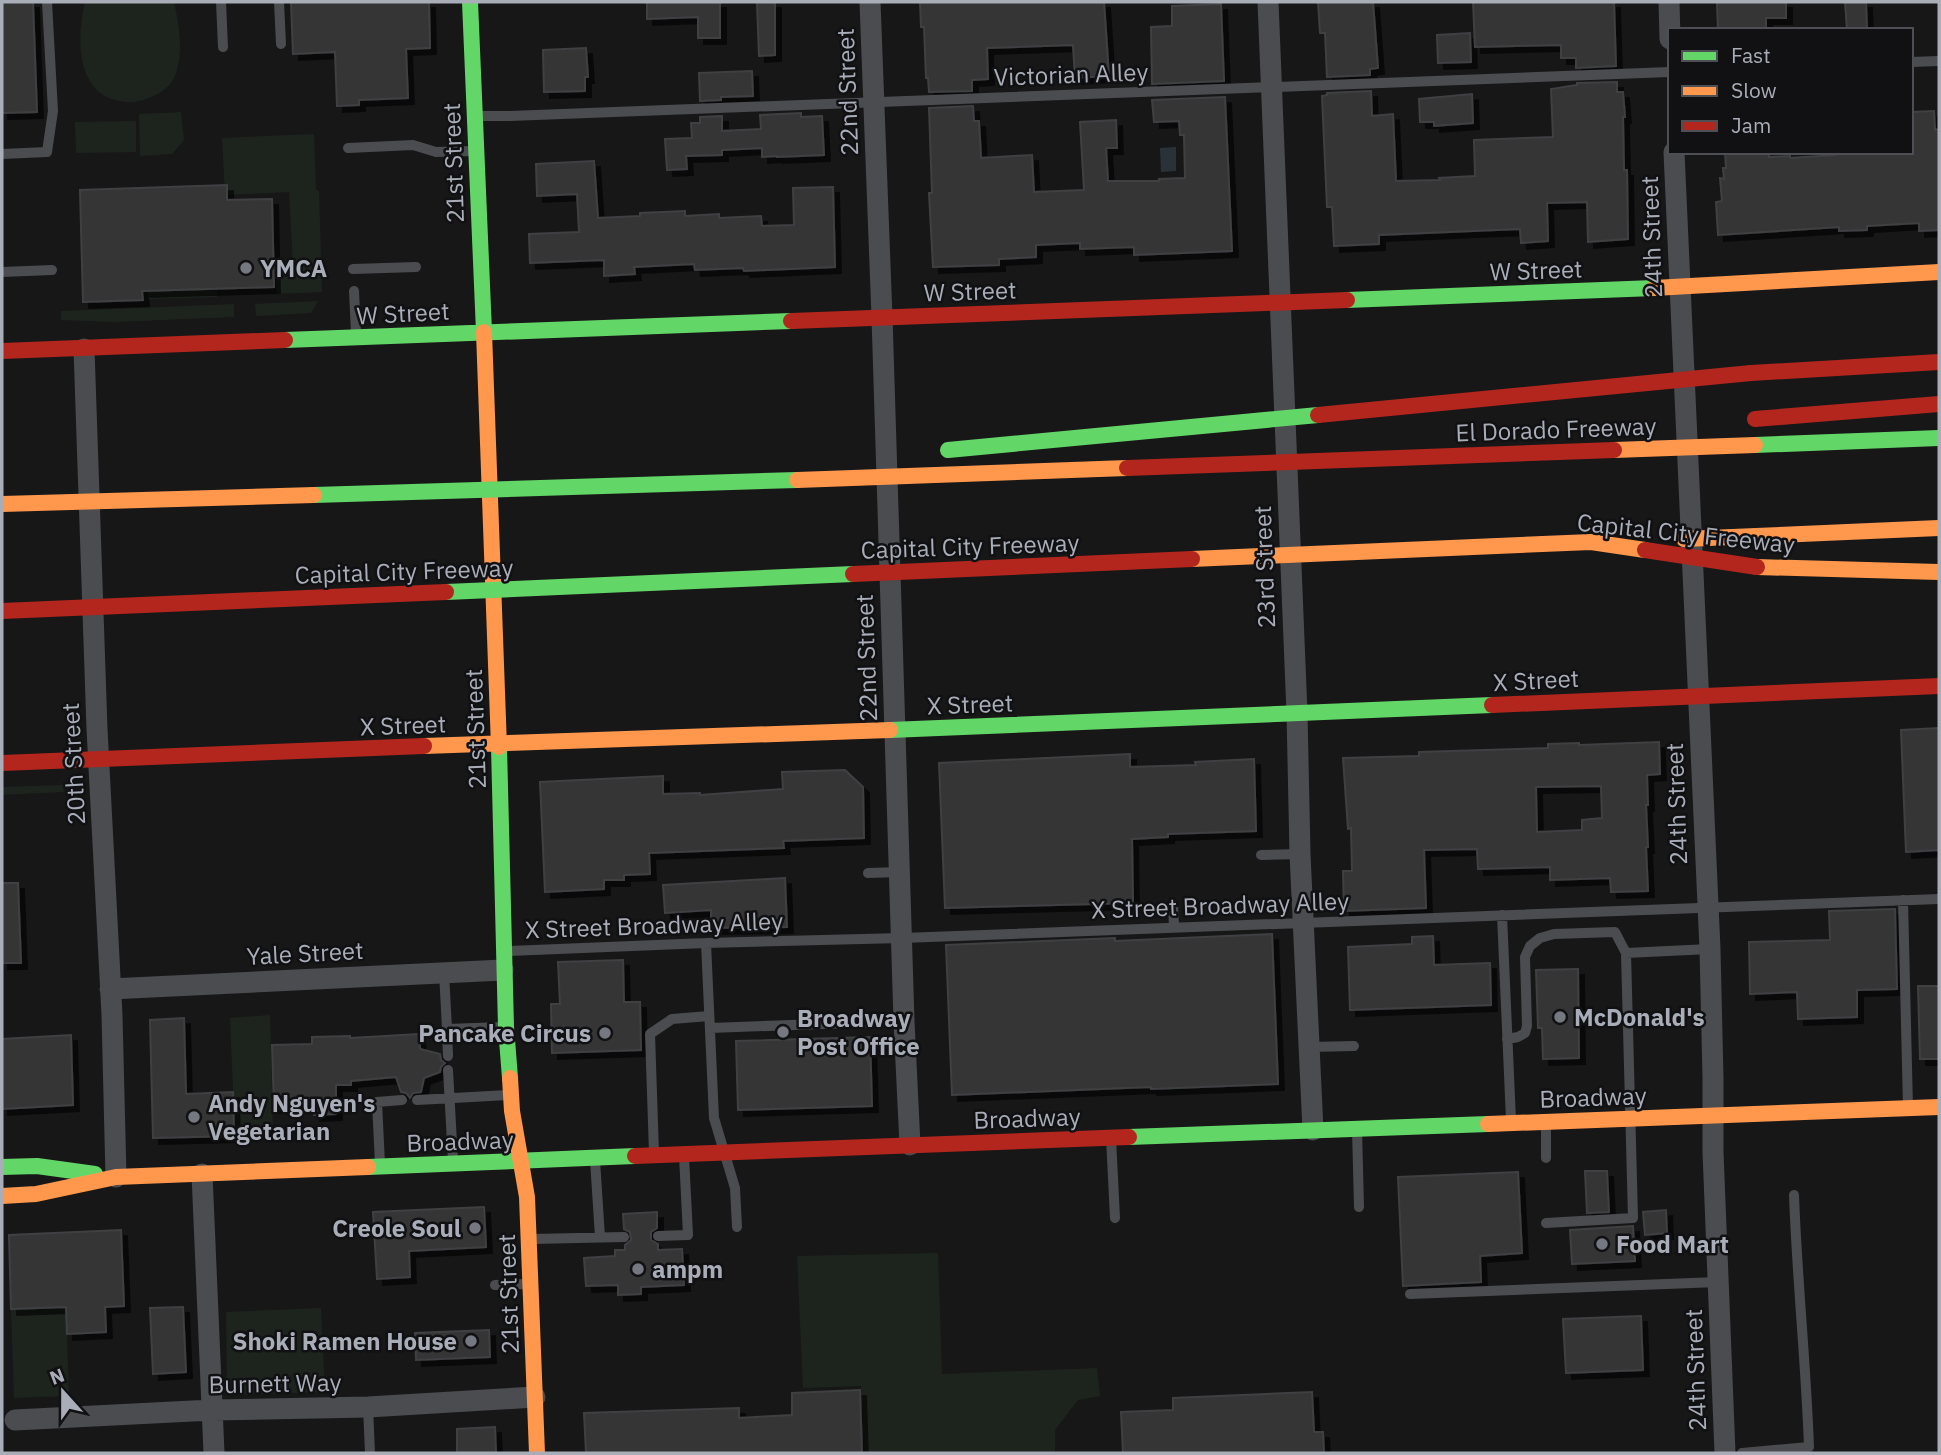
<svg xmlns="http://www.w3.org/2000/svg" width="1941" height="1455" font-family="'IBM Plex Sans',sans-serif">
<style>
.green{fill:#1d241e}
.water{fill:#2a3239}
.building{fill:#353536;stroke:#3f4043;stroke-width:2;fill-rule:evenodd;filter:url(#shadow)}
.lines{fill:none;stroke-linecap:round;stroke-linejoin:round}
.lane{stroke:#4b4c50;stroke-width:10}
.street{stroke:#4b4c50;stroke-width:21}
.fast{stroke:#63d668;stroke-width:16}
.slow{stroke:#ff974d;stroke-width:16}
.jam{stroke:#b3261e;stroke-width:16}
.fast-bridge{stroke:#63d668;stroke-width:16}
.slow-bridge{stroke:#ff974d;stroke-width:16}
.jam-bridge{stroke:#b3261e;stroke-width:16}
.poi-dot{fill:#757880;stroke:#111113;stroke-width:2.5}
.labels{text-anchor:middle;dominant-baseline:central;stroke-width:5;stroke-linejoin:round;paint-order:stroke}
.street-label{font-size:24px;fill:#a8adb8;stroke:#111113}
.poi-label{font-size:24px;font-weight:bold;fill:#a8adb8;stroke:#111113;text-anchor:start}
</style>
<defs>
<filter id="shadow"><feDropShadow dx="6" dy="6" stdDeviation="0" flood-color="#0009"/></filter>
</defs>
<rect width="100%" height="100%" fill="#171717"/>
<path class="green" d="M85 2H174C179 25 184 53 175 76 170 88 158 95 146 99 136 103 126 103 115 100 75 89 77 34 85 2Z
M181 112 184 140 172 154 140 156 139 114Z
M136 121V152L76 153 75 122Z
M314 134 316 190 319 191 322 292 277 294 275 266 293 265 289 192 225 195 222 138Z
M217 289V297L148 299V291Z
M318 301 311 313 256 316 255 304Z
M234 304V317L114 322 61 320V311Z
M63 785 64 792 2 795V787Z
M270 1015 273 1132 235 1134 230 1018Z
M938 1253 942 1374 1097 1368 1100 1396 1078 1400 1055 1430V1453H864L861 1386 803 1388 797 1256Z
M66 1307 69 1396 14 1398 11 1309Z
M321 1308 325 1392 232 1395 227 1387 226 1312Z"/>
<path class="water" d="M1176 147V171L1161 172 1160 148Z"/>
<path class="building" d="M2 2H33L37 112 2 113Z
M291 2H429L430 48 406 49 408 98 359 100V105L337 106 335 52 293 54Z
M647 2H720V38H698V17L647 19Z
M757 2H775V55L759 56Z
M920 2H1104L1109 76 1075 78 1073 45 987 48 988 79 972 80V91L929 92 928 78H926L924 27H921Z
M1318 2H1373L1378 68 1370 69V75L1327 77 1325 33H1320Z
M1473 2H1614L1616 66 1576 68V58H1561V45L1475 47Z
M1717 2H1786V18H1766V30H1718Z
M1845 2H1866L1867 30H1847Z
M1221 4 1224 81 1152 84 1151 27 1172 26V6Z
M1470 33 1471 62 1438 63 1437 35Z
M586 48 588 77H585V91L544 92 543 50Z
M752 71 753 96 721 97V100L700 101 699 73Z
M1617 82V92H1623L1625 117H1623L1624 170H1627L1628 239 1588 242 1587 202 1547 203 1548 241 1521 243 1520 229 1379 235V244L1334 246 1332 207H1327L1322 96 1327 95V93L1371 91 1372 116 1393 114 1396 181 1440 180 1439 178 1475 176 1474 140 1553 137 1551 89 1577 85V83Z
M1472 94 1473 123 1434 126V122H1420L1419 99Z
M1225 97 1232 251 1134 255V247L1080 249V243L1036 245V257L999 259V265L933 267 929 193H932L929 108 973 106 974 121H979L981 158 1032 155 1034 192 1084 190 1080 122 1116 120 1117 148H1106L1108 181H1159V179L1185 178 1184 135H1180L1179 121 1154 122 1152 100Z
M1934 111 1935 130 1939 129V230L1919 231V223L1867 226V230L1839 231V227L1718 235 1716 202 1722 201 1720 178 1724 179 1723 168H1726L1725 152H1769V157L1790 156V158L1836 155V152H1911V112Z
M801 113V117L822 116 824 155 777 157V156L762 157V148L722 150V155L686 156 687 169 667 170 665 139 692 138 691 123H700V117L722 116V131L761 129 760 115Z
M594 161 598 218 640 216V213L685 211V216L719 214V218L761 216 762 226 794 225 793 188 833 187 835 267 744 271 743 268 695 270 694 264 634 267 635 274 604 276V260L530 263 529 234 579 232 577 194 537 196 536 164Z
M227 185V200L272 199 274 287 142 291 143 300 83 302 80 190Z
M1939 728V850L1906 852 1901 730Z
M1659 742 1660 774 1647 775 1648 805H1646L1648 847H1646L1648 891 1611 892 1610 878 1550 880V867L1478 869 1477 849 1424 850 1426 908 1344 911 1343 871H1352L1351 828 1348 829 1343 758 1419 756V752L1548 748V744L1579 743V745ZM1601 786 1602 818 1582 820V830L1537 832 1536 787Z
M1130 754V767L1196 765 1195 762 1254 759 1256 831 1168 834V837L1132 839 1133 903 945 908 939 763Z
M845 770 863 787 864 838 783 841 784 848 649 853 650 874 624 875V880H604V889L545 892 540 782 663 776V794L700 793V795L783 789 782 772Z
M785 878 787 927 711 928V910L665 913 663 885Z
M2 883H18L21 963H2Z
M1895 909 1897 989 1857 990V1017L1798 1019 1797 992 1750 994 1749 942 1830 940 1829 911Z
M1272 934 1278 1084 1151 1089V1087L952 1095 946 945 1115 938V941Z
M1433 936 1434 965 1490 963 1491 1005 1350 1010 1348 947 1412 944V937Z
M623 960 624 1002H640L641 1050 552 1053 551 1004H560L558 962Z
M1578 969 1579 1058 1543 1059 1542 1028H1538L1536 970Z
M1918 986H1939V1059H1920Z
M184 1018 186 1094 233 1092 234 1136 153 1138 150 1020Z
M419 1034 420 1049 440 1054 441 1060 445 1063 441 1067 440 1072 424 1078 421 1092 413 1093 410 1098 406 1093 401 1092 396 1077 351 1081V1085H336V1114L314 1115V1106L274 1107 272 1045 312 1044V1037L350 1036V1038Z
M71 1035 73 1105 2 1109V1039Z
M870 1037 872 1106 738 1110 736 1041Z
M1585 1171H1607L1609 1212 1587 1213Z
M1518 1172 1522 1253 1480 1256 1481 1282 1403 1286 1398 1177Z
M484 1207 486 1247 409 1251 410 1277 377 1279 373 1212Z
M1666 1210 1667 1233 1645 1235 1643 1212Z
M657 1212V1228L651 1232V1240L658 1244V1250L682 1249 684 1285 641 1287V1294L618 1295V1285L586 1286 584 1258 615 1256V1250H625V1245L631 1240 630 1232 624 1229 623 1214Z
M1633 1226 1635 1261 1572 1264 1570 1230Z
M121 1230 124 1306 105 1307 106 1332 67 1334 66 1307 11 1309 9 1235Z
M183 1307 186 1372 153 1374 150 1308Z
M1641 1316 1643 1370 1566 1373 1563 1319Z
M489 1330 490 1357 416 1360 415 1333Z
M860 1390 862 1453H586L584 1413 739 1408V1418L792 1415V1393Z
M1312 1392 1314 1432H1323L1324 1453H1123L1121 1412 1173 1410V1398Z
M495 1427 496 1453H457V1429Z"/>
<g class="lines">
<path class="lane" d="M221 2 223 47
M279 2 281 44
M1911 62 1939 61
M477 116H510L1670 72
M348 148 413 145 436 152 473 151
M2 154 47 152 53 111 47 2
M353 269 416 267
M2 272 52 270
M354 291 356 334
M1261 855 1300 854
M868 873 900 872
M1903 900 1908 1107
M1173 905 1174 927
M1502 915 1511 1120
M706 943 714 1118 735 1188 737 1227
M509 951 706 943 902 938 1939 899
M444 972 447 1029
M710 1028 904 1021
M1507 1039 1518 1037 1525 1033 1527 1026 1525 957 1530 946 1540 938 1554 934 1615 932 1626 953
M1310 1047 1354 1046
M448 1056 447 1029 503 1027
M448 1070 453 1161
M417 1100 508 1095
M1357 1129 1359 1207
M1111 1138 1115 1218
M654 1153 650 1034 672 1019 709 1016
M1546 1158V1122
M595 1160 600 1237
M380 1164 377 1102 402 1100
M1546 1223 1633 1218 1626 953 1710 949
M658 1236 688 1235 684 1156
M532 1239 624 1237
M495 1285 527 1284
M1410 1294 1718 1282
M368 1407 370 1453
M1742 1453 1809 1447C1806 1363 1797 1279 1794 1195"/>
<path class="street" d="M870 2 882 317 904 1021 910 1145
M1268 2 1297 713 1300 854 1313 1130
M1669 2 1670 39
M1674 152 1710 949 1713 1078V1152L1725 1453
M84 349 97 729 112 1015 116 1177
M110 989 503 970
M202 1174 214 1453
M15 1420 212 1410 368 1407 535 1397"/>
<path class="fast" d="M470 2 484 332
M1347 300 1654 288
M285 340 791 321
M1755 445 1939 438
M890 730 1492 705
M499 747 506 1027 510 1078
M1129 1137 1488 1124
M2 1167 37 1166 95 1174
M368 1167 635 1156"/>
<path class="slow" d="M1654 288 1939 272
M484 332 499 747
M1756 536 1939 528
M1757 567 1939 572
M424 746 890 730
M510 1078 512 1111 527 1197 537 1453
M1488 1124 1939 1107
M2 1196 36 1194 116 1177 368 1167"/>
<path class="jam" d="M791 321 1347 300
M2 351 285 340
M1751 373 1939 362
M1755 419 1939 404
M1492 705 1939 686
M2 763 424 746
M635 1156 1129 1137"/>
<path class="fast-bridge" d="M948 450 1318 415
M314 495 797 480
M446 592 853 574"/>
<path class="slow-bridge" d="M1614 450 1755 445
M797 480 1127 468
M2 504 314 495
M1684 539 1756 536
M1192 559 1591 542 1645 550"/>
<path class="jam-bridge" d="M1318 415 1751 373
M1127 468 1614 450
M1645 550 1757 567
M853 574 1192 559
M2 611 446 592"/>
</g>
<g class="poi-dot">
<circle cx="246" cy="268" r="7"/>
<circle cx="1560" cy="1017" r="7"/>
<circle cx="783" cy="1032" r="7"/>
<circle cx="605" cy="1033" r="7"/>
<circle cx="194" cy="1117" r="7"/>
<circle cx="475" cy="1228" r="7"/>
<circle cx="1602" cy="1244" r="7"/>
<circle cx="638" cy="1269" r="7"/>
<circle cx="471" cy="1341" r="7"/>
</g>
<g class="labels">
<g class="street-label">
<text transform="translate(1071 74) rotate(-2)">Victorian Alley</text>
<text transform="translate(847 92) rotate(-92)">22nd Street</text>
<text transform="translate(453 163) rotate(-92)">21st Street</text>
<text transform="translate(1651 237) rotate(-92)">24th Street</text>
<text transform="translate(1536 270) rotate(-2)">W Street</text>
<text transform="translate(970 291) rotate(-2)">W Street</text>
<text transform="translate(403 313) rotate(-3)">W Street</text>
<text transform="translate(1556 429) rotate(-2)">El Dorado Freeway</text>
<text transform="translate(1686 533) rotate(6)">Capital City Freeway</text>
<text transform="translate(970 546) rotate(-2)">Capital City Freeway</text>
<text transform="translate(1264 567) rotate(-92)">23rd Street</text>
<text transform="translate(404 571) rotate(-2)">Capital City Freeway</text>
<text transform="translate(866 658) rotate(-92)">22nd Street</text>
<text transform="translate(1536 680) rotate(-3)">X Street</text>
<text transform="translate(970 704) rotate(-2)">X Street</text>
<text transform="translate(403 725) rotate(-2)">X Street</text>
<text transform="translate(475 729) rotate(-92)">21st Street</text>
<text transform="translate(73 764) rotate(-93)">20th Street</text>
<text transform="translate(1676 804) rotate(-92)">24th Street</text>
<text transform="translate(1220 905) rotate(-2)">X Street Broadway Alley</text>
<text transform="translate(654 925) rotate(-2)">X Street Broadway Alley</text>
<text transform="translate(305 953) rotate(-3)">Yale Street</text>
<text transform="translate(1593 1097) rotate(-2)">Broadway</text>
<text transform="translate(1027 1118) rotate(-2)">Broadway</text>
<text transform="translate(460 1141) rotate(-2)">Broadway</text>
<text transform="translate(508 1294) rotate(-92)">21st Street</text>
<text transform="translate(1695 1370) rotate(-92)">24th Street</text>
<text transform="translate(275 1383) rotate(-1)">Burnett Way</text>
</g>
<g class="poi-label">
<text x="260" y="268">YMCA</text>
<text x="1574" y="1017">McDonald's</text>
<text x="797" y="1018">Broadway<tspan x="797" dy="28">Post Office</tspan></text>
<text x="591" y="1033" text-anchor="end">Pancake Circus</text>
<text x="208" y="1103">Andy Nguyen's<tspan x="208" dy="28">Vegetarian</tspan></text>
<text x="461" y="1228" text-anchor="end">Creole Soul</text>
<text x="1616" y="1244">Food Mart</text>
<text x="652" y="1269">ampm</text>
<text x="457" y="1341" text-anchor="end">Shoki Ramen House</text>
</g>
</g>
<rect width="1941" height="1455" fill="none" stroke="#a8adb8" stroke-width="7"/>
<rect x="1668" y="28" width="245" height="126" fill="#111113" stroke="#4d4f55" stroke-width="2"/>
<rect x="1682" y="51" width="35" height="10" fill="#63d668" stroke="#4d4f55" stroke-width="2"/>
<text x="1731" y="63" font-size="21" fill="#a8adb8">Fast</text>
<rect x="1682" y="86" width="35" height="10" fill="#ff974d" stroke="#4d4f55" stroke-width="2"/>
<text x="1731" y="98" font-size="21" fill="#a8adb8">Slow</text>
<rect x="1682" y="121" width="35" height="10" fill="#b3261e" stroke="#4d4f55" stroke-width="2"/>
<text x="1731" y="133" font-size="21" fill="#a8adb8">Jam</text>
<g transform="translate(63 1392) rotate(339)" stroke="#111113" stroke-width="5" paint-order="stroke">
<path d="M0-5L12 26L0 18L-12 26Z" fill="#a8adb8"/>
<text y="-10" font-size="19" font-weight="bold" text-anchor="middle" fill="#a8adb8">N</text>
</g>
</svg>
